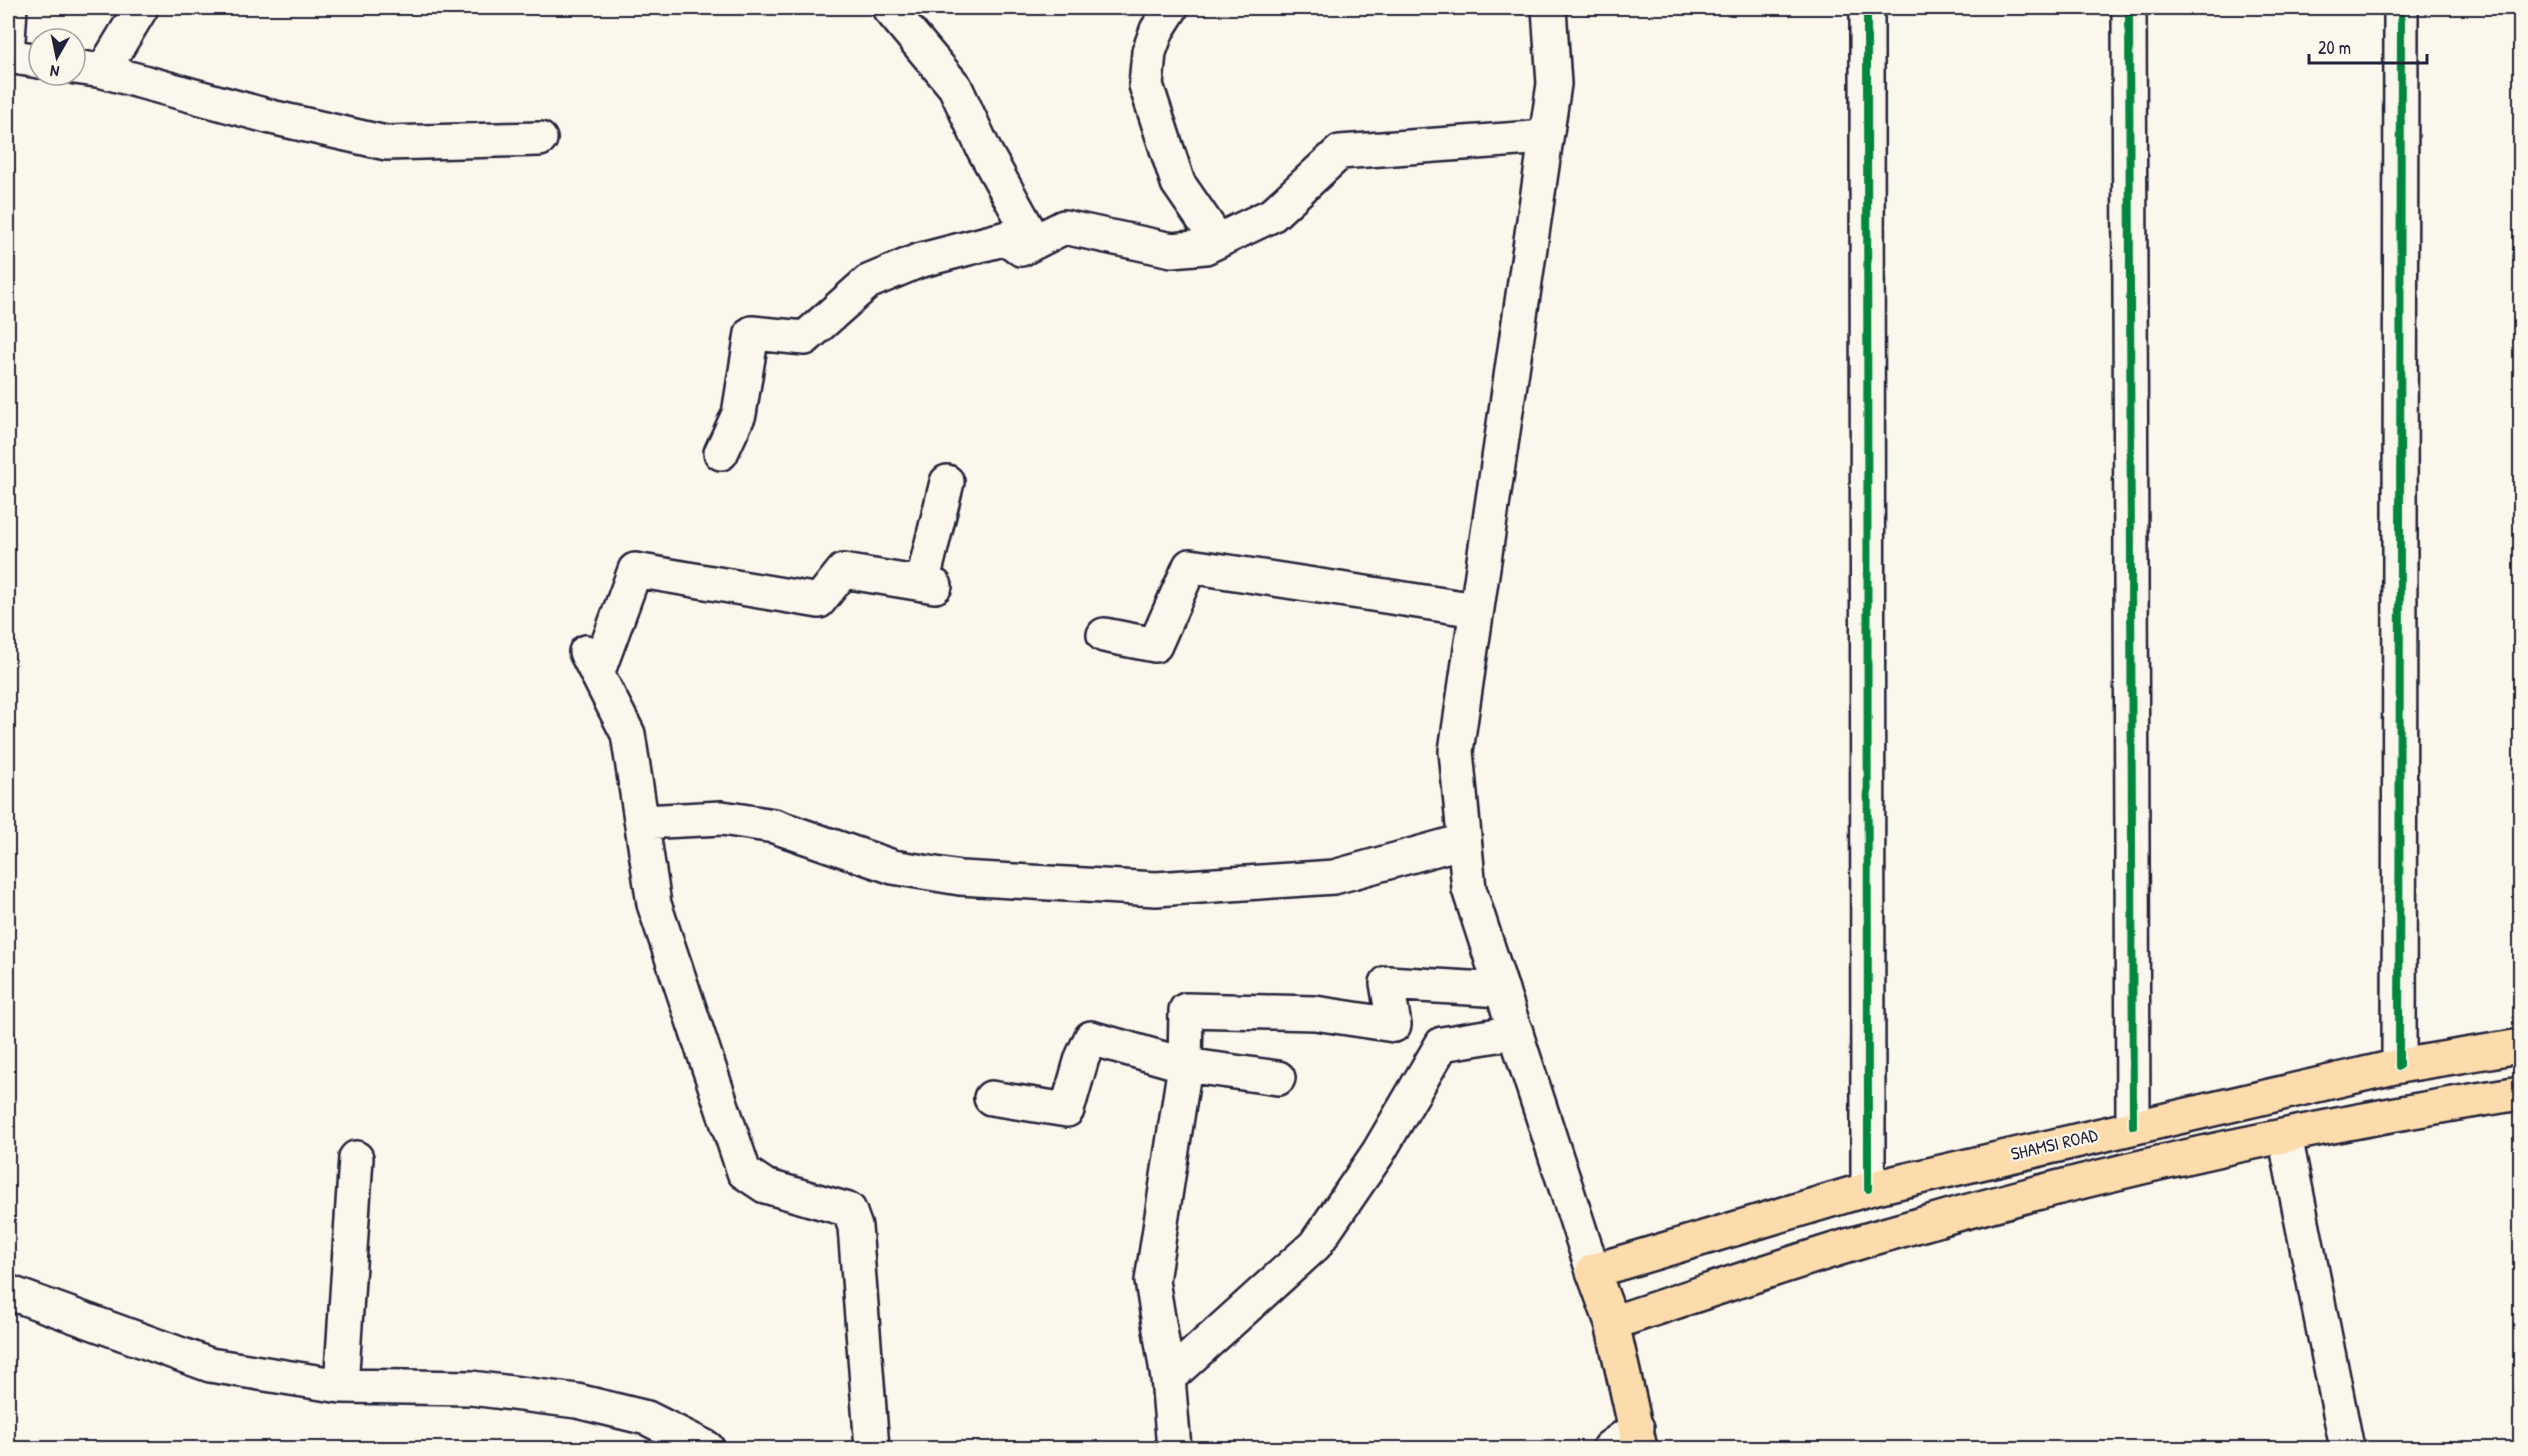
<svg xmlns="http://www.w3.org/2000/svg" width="2528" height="1456" font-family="'Patrick Hand',sans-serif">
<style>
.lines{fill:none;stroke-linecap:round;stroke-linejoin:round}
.street-casing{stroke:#22223b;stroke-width:38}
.secondary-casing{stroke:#22223b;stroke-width:38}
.primary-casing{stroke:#22223b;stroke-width:38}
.street{stroke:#fbf7ec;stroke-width:33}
.secondary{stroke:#fbf7ec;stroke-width:33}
.primary{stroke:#fcdcac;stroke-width:33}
.cycleway-casing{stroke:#fbf7ec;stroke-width:11}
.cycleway{stroke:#00873e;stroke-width:8}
.labels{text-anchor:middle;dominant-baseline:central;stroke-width:4.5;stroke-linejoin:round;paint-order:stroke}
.street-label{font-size:18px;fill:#22223b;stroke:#fbf7ec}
</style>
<rect width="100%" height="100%" fill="#fbf7ec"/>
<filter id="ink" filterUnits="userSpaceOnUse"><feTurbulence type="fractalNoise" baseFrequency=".0167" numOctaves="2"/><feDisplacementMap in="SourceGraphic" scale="12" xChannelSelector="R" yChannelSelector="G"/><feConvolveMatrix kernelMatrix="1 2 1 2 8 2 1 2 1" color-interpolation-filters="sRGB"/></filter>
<g filter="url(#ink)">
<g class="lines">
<defs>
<path id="street" d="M889 8 955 87 984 150 1035 242
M1171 8 1157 30 1149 52 1146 85 1178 183 1218 241
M1867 8 1868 1189
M2129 8 2133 1126
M8 40 10 8
M8 56 39 61
M75 67 103 71 271 117 386 143 540 139
M103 71 141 8
M721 453 739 414 752 333 805 338 868 282 918 261 1007 238 1021 249 1064 227 1172 250 1205 247 1272 215 1340 152 1546 137
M922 584 947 482
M1104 635 1155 645 1190 566 1476 610
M586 652 628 734 654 904 744 1172 765 1186 849 1210 855 1227 872 1448
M597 674 635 570 819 601 843 571 935 586
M642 822 722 818 774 826 893 867 960 878 1156 889 1334 877 1464 841
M2399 1066 2401 8
M991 1098 1067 1110 1082 1058 1091 1038 1185 1065 1278 1078
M2285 1136 2347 1448
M8 1292 210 1365 341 1386 471 1388 577 1401 647 1418 707 1448
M1168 1378 1315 1245 1378 1153 1442 1044 1516 1032
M341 1386 356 1158
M1174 1448 1168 1378 1152 1281 1185 1065 1186 1010 1315 1013 1394 1025 1387 983 1502 990
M1609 1448 1637 1428"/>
<path id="secondary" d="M1549 8 1554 84 1456 751 1469 889 1593 1271"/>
<path id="primary" d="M1612 1323C1700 1294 1788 1263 1877 1237 2088 1175 2303 1127 2520 1093
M1640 1448 1612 1323 1593 1271 1868 1189 2399 1066 2520 1046"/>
</defs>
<use href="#street" class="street-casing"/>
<use href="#secondary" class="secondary-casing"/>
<use href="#primary" class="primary-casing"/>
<use href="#street" class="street"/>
<use href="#secondary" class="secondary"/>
<use href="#primary" class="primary"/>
<defs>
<path id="cycleway" d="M1867 8 1868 1189
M2129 8 2133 1126
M2399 1066 2401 8"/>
</defs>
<use href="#cycleway" class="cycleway-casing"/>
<use href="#cycleway" class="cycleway"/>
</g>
</g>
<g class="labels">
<g class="street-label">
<text transform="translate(2054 1144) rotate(-13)">SHAMSI ROAD</text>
</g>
</g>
<rect width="2528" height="1456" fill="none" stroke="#fbf7ec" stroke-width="30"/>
<rect x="15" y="15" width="2498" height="1426" fill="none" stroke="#22223b" stroke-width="2" filter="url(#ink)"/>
<g transform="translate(57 57) rotate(189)"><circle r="28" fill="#fbf7ec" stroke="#a4a2a5" stroke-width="1.5"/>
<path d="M0-4.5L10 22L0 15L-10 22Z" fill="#22223b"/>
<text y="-9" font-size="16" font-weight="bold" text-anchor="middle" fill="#22223b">N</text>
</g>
<path d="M2309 54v9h118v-9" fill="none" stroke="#22223b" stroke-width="3"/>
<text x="2318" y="54" font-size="18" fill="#22223b" stroke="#fbf7ec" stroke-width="4.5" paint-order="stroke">20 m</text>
</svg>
